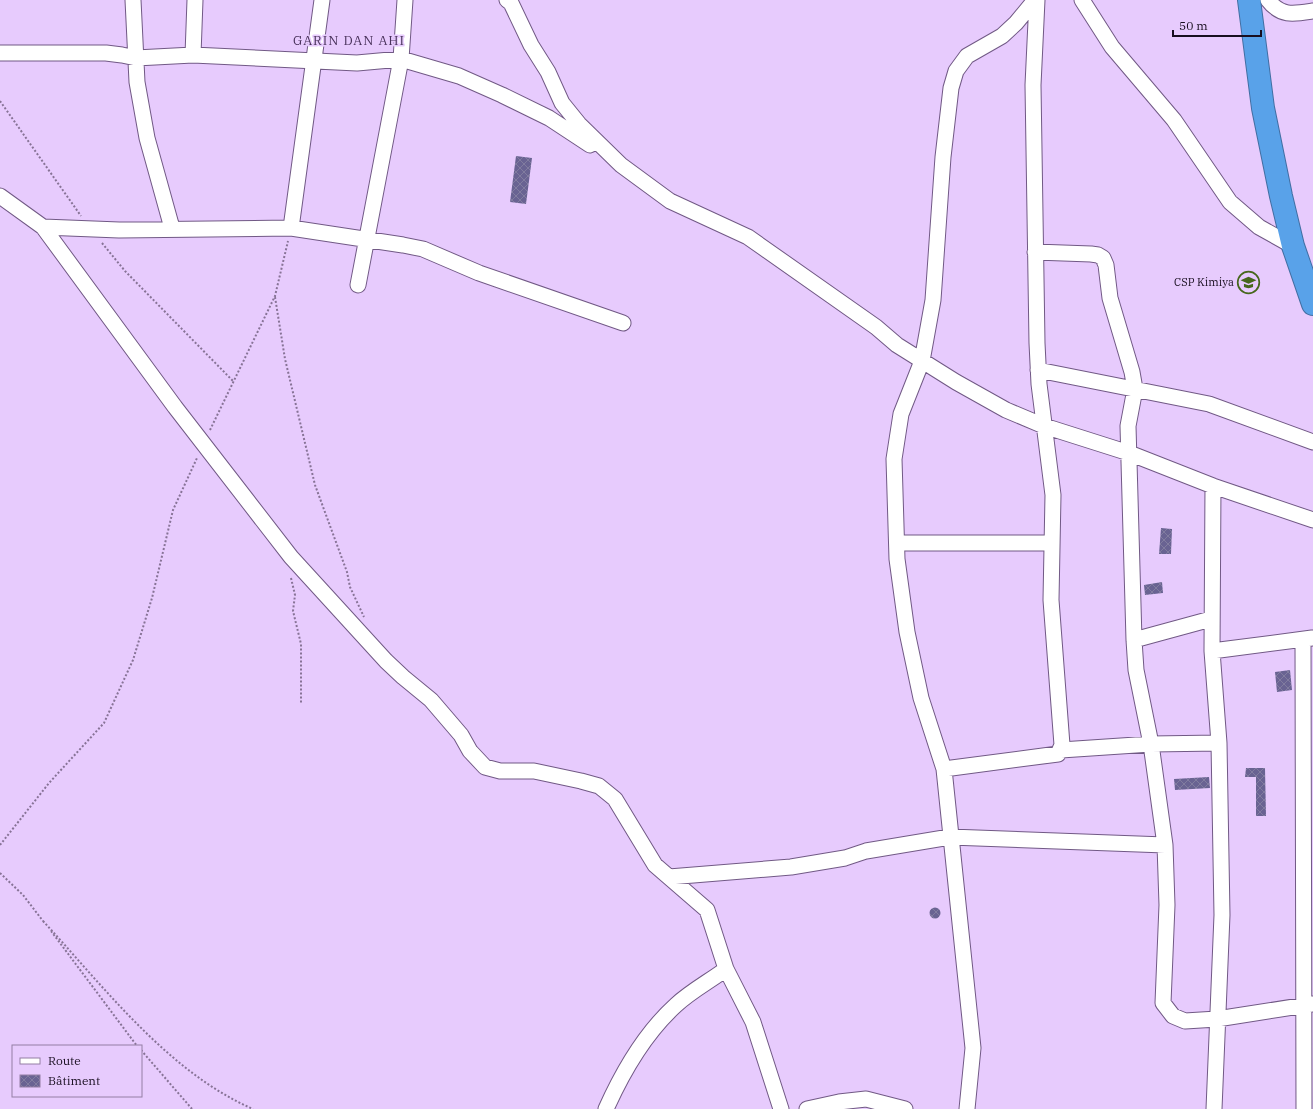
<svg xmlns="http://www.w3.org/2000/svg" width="1313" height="1109" font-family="'IBM Plex Serif',serif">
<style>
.building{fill:url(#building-cross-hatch)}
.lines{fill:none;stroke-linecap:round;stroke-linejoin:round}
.minor-casing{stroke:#715985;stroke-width:17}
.highway-casing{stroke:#426ea2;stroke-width:24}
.path{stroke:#877396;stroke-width:2;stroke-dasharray:2 2;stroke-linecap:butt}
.minor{stroke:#fff;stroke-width:15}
.highway{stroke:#59a2e9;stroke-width:22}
.labels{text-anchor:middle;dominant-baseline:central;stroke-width:3;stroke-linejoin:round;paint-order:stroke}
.poi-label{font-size:11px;fill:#180e1f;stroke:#e7cbfd;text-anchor:end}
.quarter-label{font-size:13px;letter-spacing:1px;fill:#49325b;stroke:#e7cbfd}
</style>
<defs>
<pattern id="building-cross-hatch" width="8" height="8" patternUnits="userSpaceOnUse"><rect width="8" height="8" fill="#696392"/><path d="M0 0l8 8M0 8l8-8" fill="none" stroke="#817c9f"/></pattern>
</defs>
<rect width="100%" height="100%" fill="#e7cbfd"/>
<path class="building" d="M516 156 532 158 526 204 510 202Z
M1161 528 1172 529 1171 554H1159Z
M1162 582 1163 593 1145 595 1144 585Z
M1290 670 1292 690 1277 692 1275 672Z
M1246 768H1265L1266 816H1256V777H1245Z
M1209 777 1210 788 1175 790 1174 779Z
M929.5 913a5.5 5.5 0 1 1 11 0a5.5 5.5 0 1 1-11 0Z"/>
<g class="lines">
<defs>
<path id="minor" d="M133 0 137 82 147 138 172 228
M507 0 511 3 531 45 548 72 562 103 579 124 621 165 670 201 748 237 876 327 897 345 956 382 1006 410 1044 426 1129 453 1213 486 1313 520
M1035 0 1016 23 1002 36 967 56 956 71 951 88 943 157 933 300 922 361 901 414 894 459 897 559 907 632 921 698 944 769 1058 754 1062 745 1051 600 1053 495 1039 384 1037 343 1033 85 1037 0
M1082 0 1112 47 1174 120 1230 202 1259 227 1293 246
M1268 0C1281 17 1294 14 1313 11
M0 53H106L122 55 136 58 193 55 357 63 401 59 459 76 502 95 549 118 590 145
M193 55 195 0
M0 196 43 227 175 407 291 557 386 661 403 677 431 700 461 735 470 751 485 767 500 771H534L581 781 599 786 615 799 655 865 707 910 726 969 753 1022 781 1109
M43 227 119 230 291 228 403 245 423 249 479 273 623 323
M291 228 322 0
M1035 252 1091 254 1098 255 1103 258 1106 265 1110 298 1132 372 1135 389 1128 426 1134 640 1136 670 1151 744 1165 845 1167 905 1163 1003 1173 1016 1185 1021 1217 1019 1313 1004
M358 285 401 59 405 0
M1038 370 1209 404 1313 442
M1213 486 1212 651 1219 743 1222 915 1214 1109
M897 543H1051
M1134 640 1211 619
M1303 640 1304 1109
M1212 651 1312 638
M1061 750 1151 744 1219 743
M944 769 973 1048 967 1109
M669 877 791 867 845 858 866 851 950 837 1165 845
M606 1109C623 1071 645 1033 676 1005 691 991 710 981 726 969
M807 1109 839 1102 866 1099 905 1109"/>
<path id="highway" d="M1249 0 1263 108 1281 196 1293 246 1313 304"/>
</defs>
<use href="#minor" class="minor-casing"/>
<use href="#highway" class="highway-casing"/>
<path class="path" d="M0 101 81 216
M102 243 125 271 233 381
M275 297 285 359 315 485 347 572 350 587 364 617
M210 430 275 296 288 241
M291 578 295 595 293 611 301 644V703
M0 845 49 783 104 723 133 660 152 598 173 510 197 458
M0 873 23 895 43 921
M43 921C105 988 168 1072 253 1109
M51 931 137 1046
M141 1050 192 1109"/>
<use href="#minor" class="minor"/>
<use href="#highway" class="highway"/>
</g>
<defs>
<symbol id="school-ring" viewBox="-11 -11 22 22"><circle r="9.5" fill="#e7cbfd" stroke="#47671c" stroke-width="1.5"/><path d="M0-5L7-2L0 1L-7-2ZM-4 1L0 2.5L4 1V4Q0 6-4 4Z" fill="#47671c"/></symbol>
</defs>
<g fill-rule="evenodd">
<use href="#school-ring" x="1236" y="270" width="25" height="25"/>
</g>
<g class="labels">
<g class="poi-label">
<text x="1234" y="282">CSP Kimiya</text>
</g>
<g class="quarter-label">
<text x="349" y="40">GARIN DAN AHI</text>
</g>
</g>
<rect x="12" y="1045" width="130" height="52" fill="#e7cbfd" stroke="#947fa4"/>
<rect x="20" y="1058" width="20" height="6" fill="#ffffff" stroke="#947fa4"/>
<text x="48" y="1065" font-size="12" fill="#180e1f">Route</text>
<rect x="20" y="1075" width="20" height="12" fill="url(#building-cross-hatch)" stroke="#947fa4"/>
<text x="48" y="1085" font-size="12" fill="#180e1f">Bâtiment</text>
<path d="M1173 30v6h88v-6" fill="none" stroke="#180e1f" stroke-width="2"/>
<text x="1179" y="30" font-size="12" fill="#180e1f" stroke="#e7cbfd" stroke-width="3" paint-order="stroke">50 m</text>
</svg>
